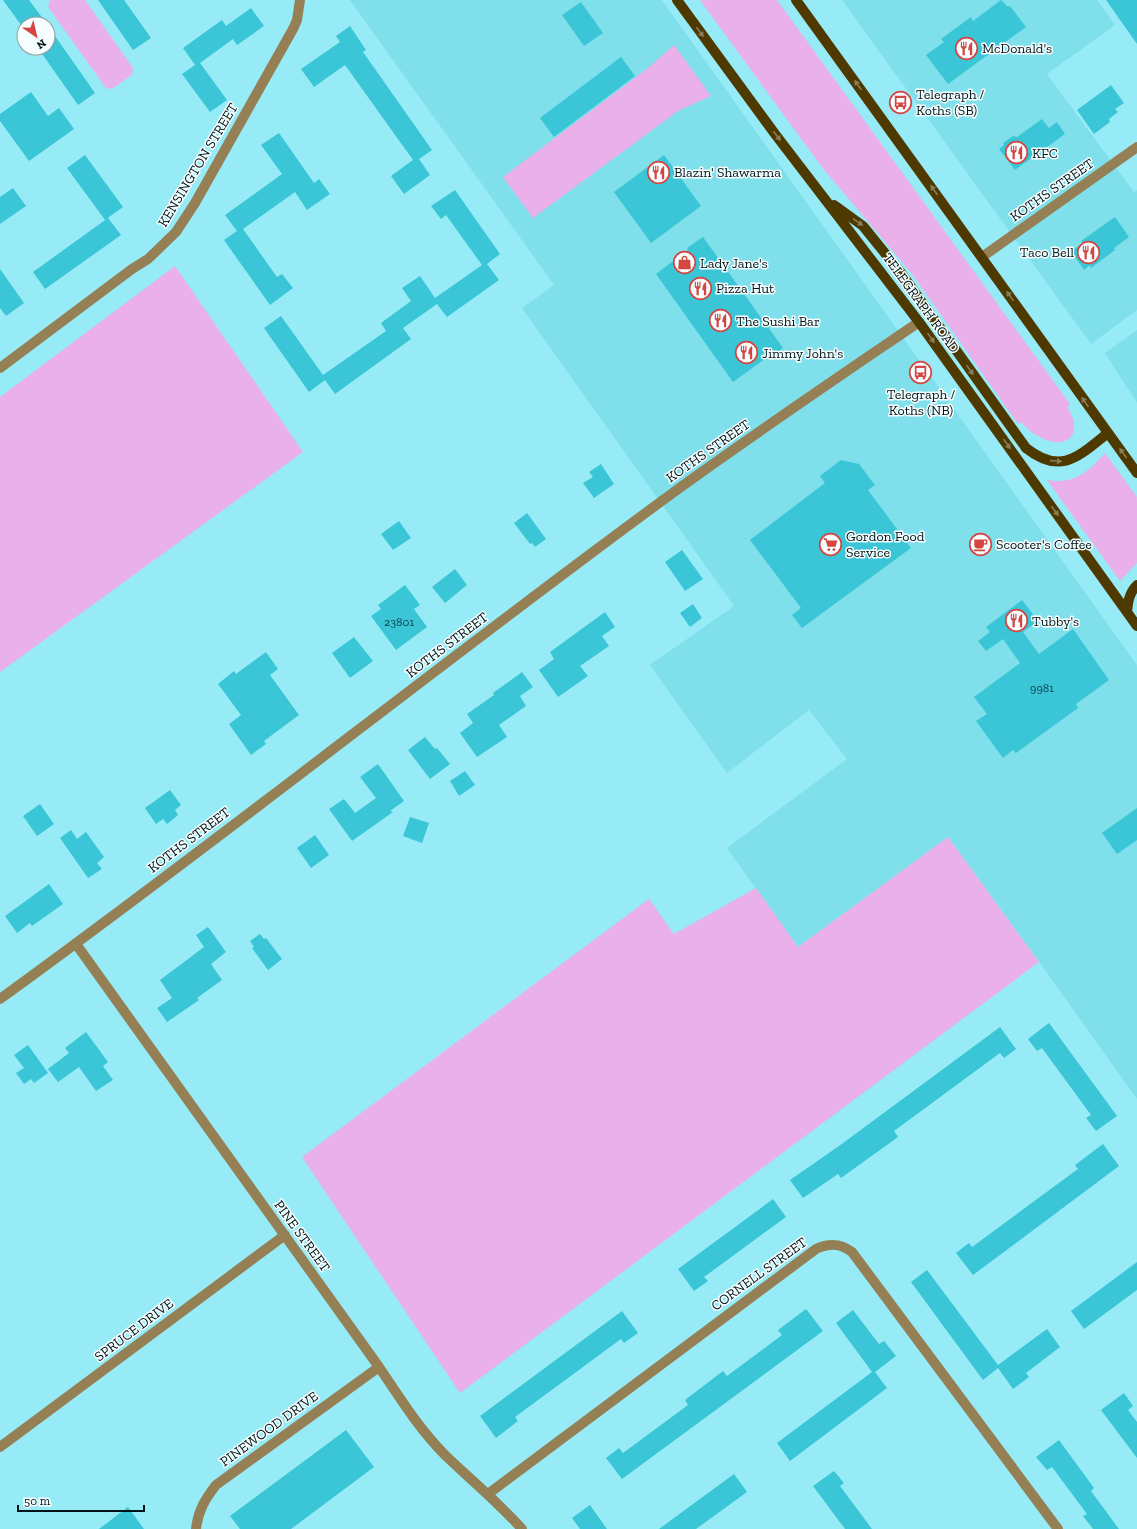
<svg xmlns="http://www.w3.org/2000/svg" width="1137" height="1529" font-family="'Zilla Slab',serif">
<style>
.built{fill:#7fdfeb}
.green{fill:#e9b0e9}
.building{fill:#3ac6d6}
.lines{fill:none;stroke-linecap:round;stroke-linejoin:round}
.minor{stroke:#948054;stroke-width:10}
.primary{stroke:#4e3900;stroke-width:10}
.oneway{fill:#897e59}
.labels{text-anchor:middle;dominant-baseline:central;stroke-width:3;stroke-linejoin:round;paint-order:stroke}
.number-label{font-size:12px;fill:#0e3f45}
.poi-label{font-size:14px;fill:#001215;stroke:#f6feff;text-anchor:start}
.street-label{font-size:14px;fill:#001215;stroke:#f6feff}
</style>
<rect width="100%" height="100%" fill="#97ebf6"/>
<path class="built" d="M350 0H662L1137 665V1099L1043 967 948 837 798 947 727 848 847 759 809 710 727 773 650 665 734 606 522 308 554 285Z
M842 0H1097L1115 25 1047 74 1134 192 1137 190V310L1091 344Z
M1137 330V403L1105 353Z"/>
<path class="green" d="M50 0H85L133 68 132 75 112 89 106 88 48 7Z
M700 0H777L1070 404 1067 407C1086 435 1065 452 1038 436 1031 433 1026 427 1021 422L1018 424 912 274 821 166Z
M674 45 711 96 678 111 533 218 503 177 648 68Z
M175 266 303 452 0 672V397Z
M1105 453 1137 497V563L1120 581 1047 480C1074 485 1088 472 1105 453Z
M948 837 1039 962 460 1393 302 1157 649 899 674 934 756 888 798 947Z"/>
<path class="building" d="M3 0H29L47 24H24V29Z
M98 0H124L151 38 133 50Z
M1001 0 1008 7 1010 6 1026 27 948 84 926 55 944 42 941 39 971 17 973 21Z
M1106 0H1137V44Z
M581 2 603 33 584 46 562 15Z
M251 8 264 26 237 45 233 39 200 63 227 100 210 112 182 74 195 65 183 48 222 20 226 26Z
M48 26 95 93 78 105 38 48H48Z
M350 26 366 50 363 52 432 150 419 159 430 175 404 194 391 176 413 160 345 65 314 87 301 69 340 42 336 36Z
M621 57 635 76 554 137 540 118Z
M1111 85 1124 103 1115 109 1118 112 1109 119 1110 122 1094 134 1077 110Z
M31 92 48 116 59 108 74 129 29 161 0 121V114Z
M1042 119 1049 128 1057 122 1065 134 1015 170 999 149 1004 145 1003 143 1013 136 1017 137Z
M279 133 314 183 319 179 330 194 307 210 295 192 243 229 277 277 282 274 293 288 270 305 224 240 237 231 225 215 282 174 261 145Z
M85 155 123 207 105 220 67 168Z
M664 155 701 206 651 243 614 192Z
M13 188 26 206 0 224V197Z
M455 190 500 254 487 264 499 280 447 317 437 304 403 328 411 339 335 394 325 380 309 392 264 328 281 316 323 375 386 331 381 323 411 301 402 288 420 276 435 298 482 265 446 215 441 219 431 206Z
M1115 217 1129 237 1114 248 1115 250 1091 268 1090 265 1084 270 1071 251 1083 243 1081 241Z
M108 218 121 235 45 289 33 272Z
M703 237 783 348 767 360 766 358 733 382 656 274 688 250 687 248Z
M0 269 24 303 6 316 0 308Z
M841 460 859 464 875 485 868 490 911 548 802 628 792 615 801 608 750 540 825 483 820 476Z
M601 464 614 484 594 498 583 483 593 477 589 472Z
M527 513 546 539 535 547 532 543 530 544 514 523Z
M399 521 411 538 393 550 381 534Z
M682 550 703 579 685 591 665 562Z
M455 569 467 585 445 603 432 587Z
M405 585 420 605 414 609 427 627 396 650 371 616 381 609 378 605Z
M1022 600 1038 621 1023 632 1039 654 1073 629 1109 680 1076 704 1078 708 1016 753 1013 750 1003 758 976 721 987 714 974 697 1020 663 1003 639 986 651 978 641 990 632 986 627Z
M693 604 702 618 690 627 680 613Z
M605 612 615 627 602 636 609 646 580 666 588 676 558 697 539 670 554 659 550 652Z
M354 637 373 661 350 678 332 653Z
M266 652 278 669 270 675 299 715 264 741 266 744 251 755 229 724 241 715 218 684 234 671 236 674Z
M522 672 533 687 520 696 526 706 499 725 507 737 477 757 460 733 473 723 467 714 494 695 493 693Z
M425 737 435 749 437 748 450 764 430 779 408 750Z
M378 764 404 801 390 811 393 812 352 841 329 809 344 799 355 813 376 798 360 777Z
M465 771 475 785 459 796 450 781Z
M170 790 181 805 175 810 178 815 167 824 163 819 156 824 145 808Z
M40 804 54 824 37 836 23 816Z
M1137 808V840L1117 854 1102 833Z
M410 817 429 823 422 843 403 836Z
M71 830 77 839 86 832 104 857 97 863 102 869 88 878 60 838Z
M315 835 329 855 311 868 297 848Z
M49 884 63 904 32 926 30 923 17 933 5 916Z
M208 927 226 952 211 964 222 980 197 998 199 1000 167 1022 157 1008 172 998 160 980 204 947 196 935Z
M260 934 264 939 266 938 282 959 268 970 252 948 254 947 250 941Z
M1049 1023 1117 1116 1096 1131 1086 1118 1091 1115 1042 1048 1037 1051 1028 1039Z
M1000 1027 1016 1049 1004 1058 1000 1053 894 1131 898 1137 841 1178 838 1174 803 1198 790 1180 839 1146Z
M86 1032 108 1062 103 1066 113 1080 96 1091 79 1067 58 1082 48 1069 69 1053 65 1048Z
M28 1045 48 1073 34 1083 31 1079 24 1084 16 1073 24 1068 14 1055Z
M1103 1144 1119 1166 973 1275 956 1253 969 1243 972 1247 1078 1169 1075 1165Z
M773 1199 786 1217 704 1277 708 1281 694 1291 678 1269Z
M1137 1262V1290L1084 1329 1071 1311Z
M927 1270 998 1365 1047 1329 1060 1347 1026 1373 1029 1377 1013 1389 998 1368 983 1380 911 1282Z
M806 1309 823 1331 622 1479 606 1458 619 1448 623 1453 688 1405 685 1400 723 1371 727 1376 782 1335 778 1330Z
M853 1310 879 1344 884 1341 896 1356 875 1372 887 1388 790 1461 777 1443 872 1372 836 1323Z
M622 1311 638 1333 624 1343 621 1339 515 1417 518 1421 496 1438 480 1416Z
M1124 1393 1133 1406 1128 1410 1137 1422V1458L1101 1410Z
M346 1430 374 1467 291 1529H240L230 1516Z
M1059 1440 1094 1488 1091 1491 1119 1529H1093L1083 1516 1087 1514 1052 1467 1047 1470 1036 1457Z
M834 1471 844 1483 840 1486 872 1529H845L813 1486Z
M734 1474 747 1492 696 1529H659Z
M590 1505 607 1529H580L572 1518Z
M128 1507 144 1529H99Z"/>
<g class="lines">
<path class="minor" d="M982 257 1137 147
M0 368 132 269 148 259 176 232 195 203 293 29 297 20 300 0
M76 944 379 1367C400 1398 419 1429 445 1455 471 1480 498 1502 522 1529
M0 999C228 834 447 658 674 492 754 434 837 378 919 322
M0 1447 285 1235
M488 1494 816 1249C829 1243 840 1243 852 1252L1058 1529
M196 1529C198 1511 205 1499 216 1485L379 1367"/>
<path class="primary" d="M677 0 775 134 919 322 1137 626
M796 0 1137 473
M834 205 863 226 901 273 1026 448C1061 476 1079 456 1108 433
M1127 612C1128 602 1129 593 1137 585"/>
</g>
<defs><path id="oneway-solid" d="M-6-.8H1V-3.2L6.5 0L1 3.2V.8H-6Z"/></defs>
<g class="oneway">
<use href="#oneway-solid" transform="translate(700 32) rotate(54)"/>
<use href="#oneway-solid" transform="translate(858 85) rotate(-126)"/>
<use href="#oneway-solid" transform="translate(777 136) rotate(52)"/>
<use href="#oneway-solid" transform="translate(934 190) rotate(-126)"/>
<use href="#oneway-solid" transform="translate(858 222) rotate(35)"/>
<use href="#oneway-solid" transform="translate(1010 296) rotate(-125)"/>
<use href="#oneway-solid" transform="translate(931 338) rotate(54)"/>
<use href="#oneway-solid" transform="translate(970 370) rotate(54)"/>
<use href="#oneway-solid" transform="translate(1085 402) rotate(-125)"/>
<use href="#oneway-solid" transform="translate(1007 444) rotate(54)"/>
<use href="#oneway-solid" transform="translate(1123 453) rotate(-126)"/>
<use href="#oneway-solid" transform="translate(1056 461) rotate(4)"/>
<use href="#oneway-solid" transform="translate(1055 511) rotate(54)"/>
</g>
<defs>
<symbol id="restaurant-ring" viewBox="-11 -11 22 22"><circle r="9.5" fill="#f6feff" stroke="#d54641" stroke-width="1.5"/><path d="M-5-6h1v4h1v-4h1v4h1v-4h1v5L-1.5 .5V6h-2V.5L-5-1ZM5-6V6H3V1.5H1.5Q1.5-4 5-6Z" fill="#d54641"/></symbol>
<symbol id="bus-ring" viewBox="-11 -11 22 22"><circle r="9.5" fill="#f6feff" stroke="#d54641" stroke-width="1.5"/><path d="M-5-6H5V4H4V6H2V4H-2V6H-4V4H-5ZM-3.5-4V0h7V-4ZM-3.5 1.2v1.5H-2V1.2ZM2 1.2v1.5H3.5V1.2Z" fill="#d54641"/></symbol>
<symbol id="shop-ring" viewBox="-11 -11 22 22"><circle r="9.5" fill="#f6feff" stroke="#d54641" stroke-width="1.5"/><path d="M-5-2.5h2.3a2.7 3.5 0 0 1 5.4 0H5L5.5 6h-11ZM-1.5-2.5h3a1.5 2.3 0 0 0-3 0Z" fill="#d54641"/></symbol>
<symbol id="supermarket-ring" viewBox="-11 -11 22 22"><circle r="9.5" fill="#f6feff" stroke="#d54641" stroke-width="1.5"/><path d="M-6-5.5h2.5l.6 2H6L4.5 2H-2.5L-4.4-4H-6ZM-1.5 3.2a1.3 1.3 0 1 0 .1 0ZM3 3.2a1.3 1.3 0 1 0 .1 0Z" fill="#d54641"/></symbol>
<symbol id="cafe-ring" viewBox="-11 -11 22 22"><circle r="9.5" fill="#f6feff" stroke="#d54641" stroke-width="1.5"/><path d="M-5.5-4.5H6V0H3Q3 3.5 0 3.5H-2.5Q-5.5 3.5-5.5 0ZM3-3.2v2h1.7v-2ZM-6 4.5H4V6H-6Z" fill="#d54641"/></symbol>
</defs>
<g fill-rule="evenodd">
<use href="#restaurant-ring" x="954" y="36" width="25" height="25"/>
<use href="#bus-ring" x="888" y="90" width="25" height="25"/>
<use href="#restaurant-ring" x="1004" y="140" width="25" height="25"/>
<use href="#restaurant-ring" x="646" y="160" width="25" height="25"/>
<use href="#restaurant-ring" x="1076" y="240" width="25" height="25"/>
<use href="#shop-ring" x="672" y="250" width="25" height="25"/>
<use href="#restaurant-ring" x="688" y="276" width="25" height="25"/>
<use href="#restaurant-ring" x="708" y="308" width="25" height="25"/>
<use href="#restaurant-ring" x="734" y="340" width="25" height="25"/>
<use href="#bus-ring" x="908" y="360" width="25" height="25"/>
<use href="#supermarket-ring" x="818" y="532" width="25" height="25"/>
<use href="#cafe-ring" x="968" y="532" width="25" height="25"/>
<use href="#restaurant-ring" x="1004" y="608" width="25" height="25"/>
</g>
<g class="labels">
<g class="number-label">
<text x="399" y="622">23801</text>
<text x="1042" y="688">9981</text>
</g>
<g class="poi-label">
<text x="982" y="48">McDonald's</text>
<text x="916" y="94">Telegraph /<tspan x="916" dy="16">Koths (SB)</tspan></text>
<text x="1032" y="153">KFC</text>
<text x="674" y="172">Blazin' Shawarma</text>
<text x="1074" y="252" text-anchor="end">Taco Bell</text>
<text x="700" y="263">Lady Jane's</text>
<text x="716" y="288">Pizza Hut</text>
<text x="736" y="321">The Sushi Bar</text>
<text x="762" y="353">Jimmy John's</text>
<text x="921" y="394" text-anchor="middle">Telegraph /<tspan x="921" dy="16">Koths (NB)</tspan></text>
<text x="846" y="536">Gordon Food<tspan x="846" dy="16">Service</tspan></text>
<text x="996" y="544">Scooter's Coffee</text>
<text x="1032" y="621">Tubby's</text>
</g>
<g class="street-label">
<text transform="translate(198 165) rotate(-59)">KENSINGTON STREET</text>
<text transform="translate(1052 190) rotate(-35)">KOTHS STREET</text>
<text transform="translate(921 303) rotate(54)">TELEGRAPH ROAD</text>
<text transform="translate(708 451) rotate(-35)">KOTHS STREET</text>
<text transform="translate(447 645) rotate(-37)">KOTHS STREET</text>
<text transform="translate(189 840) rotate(-37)">KOTHS STREET</text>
<text transform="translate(302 1236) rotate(54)">PINE STREET</text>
<text transform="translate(759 1274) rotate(-36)">CORNELL STREET</text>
<text transform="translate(134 1330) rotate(-37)">SPRUCE DRIVE</text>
<text transform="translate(269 1429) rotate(-36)">PINEWOOD DRIVE</text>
</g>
</g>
<g transform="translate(36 36) rotate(146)"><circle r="19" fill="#f6feff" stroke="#94a0a1"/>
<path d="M0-3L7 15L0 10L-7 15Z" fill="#d54641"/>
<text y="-6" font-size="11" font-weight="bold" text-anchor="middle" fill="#001215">N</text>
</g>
<path d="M18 1505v6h126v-6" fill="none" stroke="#001215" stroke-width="2"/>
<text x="24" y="1505" font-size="12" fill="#001215" stroke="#f6feff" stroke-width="3" paint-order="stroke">50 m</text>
</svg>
